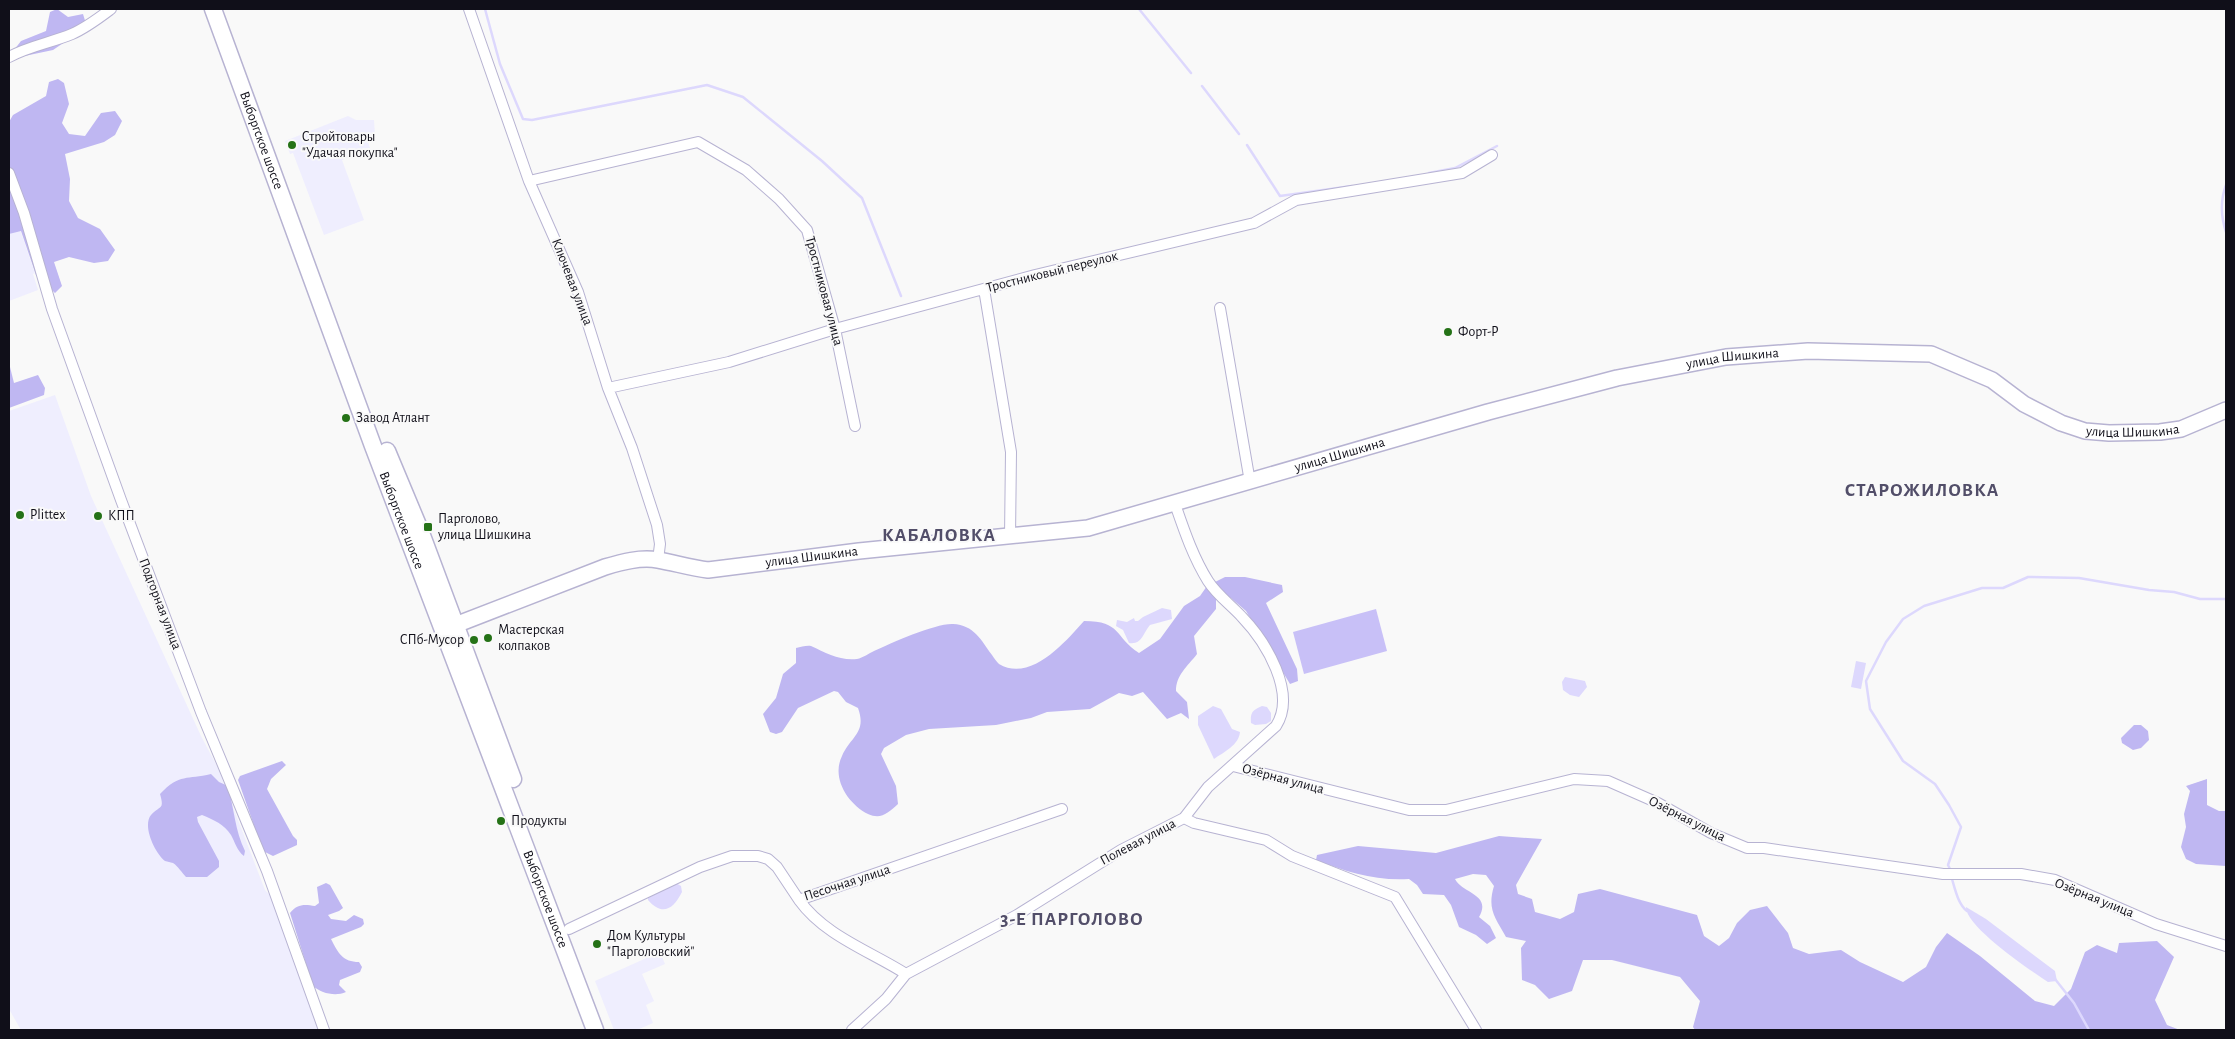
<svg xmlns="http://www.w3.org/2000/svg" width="2235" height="1039" font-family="'Alegreya Sans',sans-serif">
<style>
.built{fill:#efeefe}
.green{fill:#c8c0f7}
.forest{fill:#bfb7f2}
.water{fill:#ddd8fd}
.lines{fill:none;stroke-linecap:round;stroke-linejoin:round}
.stream{stroke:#ddd8fd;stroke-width:2.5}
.street-casing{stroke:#b7b3d2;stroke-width:12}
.secondary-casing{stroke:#b7b3d2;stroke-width:18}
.primary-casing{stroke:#b7b3d2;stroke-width:19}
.street{stroke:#fff;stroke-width:10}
.secondary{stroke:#fff;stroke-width:15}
.primary{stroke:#fff;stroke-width:16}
.poi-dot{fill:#257217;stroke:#f9f9f9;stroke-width:2}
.labels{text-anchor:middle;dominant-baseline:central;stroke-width:4;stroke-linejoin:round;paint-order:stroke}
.poi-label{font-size:14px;fill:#100f19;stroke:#f9f9f9;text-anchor:start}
.street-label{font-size:14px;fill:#100f19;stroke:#f9f9f9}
.district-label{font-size:19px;font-weight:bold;letter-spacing:1px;fill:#524e69;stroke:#f9f9f9}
</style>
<rect width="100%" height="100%" fill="#f9f9f9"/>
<path class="built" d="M348 116 356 120H374L375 135 367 139 370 148 342 160 364 220 324 235 293 153 290 154 285 141Z
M20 230 35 273 33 274 38 290 9 301V234Z
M55 395 91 496 201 736 218 768 265 890 271 896 319 1029 21 1030 9 1009V411Z
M660 952 665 964 642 974 654 1001 646 1005 653 1023 637 1030H614L595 981Z"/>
<path class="green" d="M1376 609 1387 651 1304 674 1293 632Z"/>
<path class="forest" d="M57 9 68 17 83 14 87 27 53 50 15 58 14 50 21 41 46 31 50 12Z
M58 79 64 83 69 104 62 123 69 134 85 136 101 113 115 111 122 121 115 135 104 142 65 154 70 179 69 201 78 218 100 229 115 250 108 261 94 263 69 257 54 262 62 286 55 293 36 275 21 231 9 234V122L13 115 46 96 49 82Z
M9 363 14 383 38 375 45 388 44 395 9 408Z
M1225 577H1245L1282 585 1283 592 1266 603 1297 669 1298 681 1290 684 1246 611 1231 598 1219 594 1216 597V609L1194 636 1197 654C1187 667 1176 675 1176 691L1187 702 1189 719 1181 713 1167 719 1143 692 1132 696 1119 693 1090 709 1047 712 1031 718 996 725 929 729 906 735 884 748 881 754 896 786 898 804C888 813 881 820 868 814 848 804 831 778 842 756 851 736 867 733 858 708L846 702 838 692 834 691 798 708 782 732 776 734 770 732 763 714 776 698 783 674 796 663V648C801 647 807 645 811 646 826 653 840 661 857 659 863 658 869 653 874 651 891 643 936 623 953 624 974 625 981 640 992 655 994 658 997 662 999 664 1031 683 1066 641 1084 621 1122 621 1114 637 1139 653L1160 639 1184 606 1200 596 1207 586Z
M2134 725H2141L2148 731 2149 740 2141 748 2133 750 2122 743 2121 738Z
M282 761 286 765 271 779 267 789 293 836 297 840V845L273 856 263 851 238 780 240 776Z
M211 774 219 782 228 786C234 808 235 831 245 851L244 856C237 851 235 842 231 835 224 824 214 820 202 815L197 817 198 822 219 861V867L207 877H186C182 873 178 866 173 863 170 862 168 862 165 861 155 853 142 826 151 815 159 805 165 811 160 794 180 773 187 780 211 774Z
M2207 779V805L2219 811H2226V866L2196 864 2186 859 2181 847 2186 827 2184 814 2190 791 2186 786Z
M1499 836 1542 839 1516 885 1518 894 1532 899 1535 912 1560 919 1574 912 1578 894 1600 889 1697 915 1704 936 1719 946 1729 938 1737 923 1750 910 1767 906 1788 933 1793 948 1809 954 1841 950 1860 962 1903 982 1926 967 1936 947 1947 933 1980 956 2035 1001 2054 1006 2071 989 2085 952 2097 945 2117 953 2119 943 2157 941 2174 957 2155 1000 2167 1025 2180 1030H1695L1693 1027 1700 1001 1680 977 1612 960H1583L1572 991 1549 999 1535 985 1522 980 1521 948 1526 941 1506 937C1495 917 1487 909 1494 886L1486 875 1473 874 1455 879C1463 894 1492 894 1479 917L1490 926 1496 938 1487 944 1476 935 1459 927 1451 905 1444 895 1423 894 1417 885 1409 879C1375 881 1347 872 1316 860L1317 855 1358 846 1436 853Z
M326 883 330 885 343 908 339 911 328 915 331 919 346 921 354 915 363 919 364 924 361 927 331 939C338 953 343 962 359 962L362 967 360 972 340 980 339 985 346 992C335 997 321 993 313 986L290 913C297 904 304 904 315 906L319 903 317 887Z"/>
<path class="water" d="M1162 608 1171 610 1172 619 1150 625C1143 633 1142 645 1129 643L1123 630 1116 626 1117 620 1127 622 1134 618 1135 621H1138L1143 617Z
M1856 661 1866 663 1861 689 1851 687Z
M1565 677 1585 681 1587 687 1579 697 1570 695 1563 690 1562 682Z
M1213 706 1221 709 1232 729 1240 732C1239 745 1224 752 1214 759L1198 725V716Z
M1262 706 1267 707 1271 713V721L1266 724 1255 725 1251 723C1250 712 1253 710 1262 706Z
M676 883 681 886 682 892C673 910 662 916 648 900V898Z
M1966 907 1986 919 2055 971 2057 981 2048 982C2031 971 1965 926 1966 907Z"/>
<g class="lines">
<path class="stream" d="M485 9 500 64 523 119 532 120 707 85 743 97 822 161 862 198 901 296
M1139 9 1191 73
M1202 86 1239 134
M1247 145 1280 196 1352 186
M1429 173 1455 168 1497 146
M2226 185C2220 201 2221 217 2226 232
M1950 869 1948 865 1961 827 1949 805 1935 784 1903 761 1870 709 1866 681 1886 642 1903 619 1924 606 1982 588H2003L2028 577 2079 578 2149 590 2174 592 2200 599H2226
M1952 879C1955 889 1958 904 1967 911
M2055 979 2074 1003 2089 1030"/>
<defs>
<path id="street" d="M469 9 529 181 578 292 608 388 632 448 657 525 660 544 658 560
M9 57C29 46 50 43 72 34 86 28 99 18 111 9
M9 173 24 213 52 309 121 500 201 712 267 871 324 1030
M529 181 698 142 746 170 779 199 807 230 835 329 855 426
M984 289 1011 452 1010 537
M1220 308 1250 482
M608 388 729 362 835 329 1035 275 1254 223 1296 200 1462 173 1492 155
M1175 504C1184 530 1193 557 1208 581 1217 595 1231 605 1242 617 1266 642 1297 693 1276 726L1208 787 1184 818
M1233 766 1409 810H1446L1574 779 1608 781 1658 803 1711 833 1747 848H1764L1943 874H2021L2055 880 2156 924 2226 946
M799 900C825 936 870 951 906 974
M569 929 700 867 732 856H758L768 859 777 867 799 900 1062 809
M852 1030 886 999 906 974 1017 915 1121 850 1184 818 1194 823 1266 840 1292 856 1395 897 1476 1030"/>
<g id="secondary">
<path id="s1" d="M445 629 605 567C622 562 640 557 658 560 675 563 691 568 708 570L859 551 1088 528 1488 412 1617 378 1726 357 1808 351 1931 354 1992 380 2024 404 2061 423 2085 431 2109 433 2160 432 2181 429 2226 410"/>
</g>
<g id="primary">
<path id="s2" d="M213 9 373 446 595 1030"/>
<path d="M387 451 420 530 513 779"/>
</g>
</defs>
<use href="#street" class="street-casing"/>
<use href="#secondary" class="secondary-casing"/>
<use href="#primary" class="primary-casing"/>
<use href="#street" class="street"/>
<use href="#secondary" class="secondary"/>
<use href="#primary" class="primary"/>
</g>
<g class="poi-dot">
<circle cx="292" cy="145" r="5"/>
<circle cx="1448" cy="332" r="5"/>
<circle cx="346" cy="418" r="5"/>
<circle cx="20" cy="515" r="5"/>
<circle cx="98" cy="516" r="5"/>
<rect x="423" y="522" width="10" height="10" rx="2.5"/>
<circle cx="488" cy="638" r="5"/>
<circle cx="474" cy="640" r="5"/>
<circle cx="501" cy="821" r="5"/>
<circle cx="597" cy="944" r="5"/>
</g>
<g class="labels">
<g class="poi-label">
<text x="302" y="137">Cтройтовары<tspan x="302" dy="16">"Удачая покупка"</tspan></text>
<text x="1458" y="332">Форт-Р</text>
<text x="356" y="418">Завод Атлант</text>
<text x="30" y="515">Plittex</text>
<text x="108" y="516">КПП</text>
<text x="438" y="519">Парголово,<tspan x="438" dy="16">улица Шишкина</tspan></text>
<text x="498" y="630">Мастерская<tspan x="498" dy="16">колпаков</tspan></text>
<text x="464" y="640" text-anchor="end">СПб-Мусор</text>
<text x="511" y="821">Продукты</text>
<text x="607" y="936">Дом Культуры<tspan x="607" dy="16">"Парголовский"</tspan></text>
</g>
<g class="street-label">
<text stroke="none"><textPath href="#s2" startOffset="140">Выборгское шоссе</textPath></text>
<text transform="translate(1052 272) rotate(-14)">Тростниковый переулок</text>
<text transform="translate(572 282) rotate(69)">Ключевая улица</text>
<text transform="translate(824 291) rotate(75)">Тростниковая улица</text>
<text stroke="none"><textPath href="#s1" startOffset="1326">улица Шишкина</textPath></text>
<text stroke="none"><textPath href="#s1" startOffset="1746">улица Шишкина</textPath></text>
<text stroke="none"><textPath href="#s1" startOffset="921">улица Шишкина</textPath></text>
<text stroke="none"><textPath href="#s2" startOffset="545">Выборгское шоссе</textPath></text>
<text stroke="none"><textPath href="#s1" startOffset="381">улица Шишкина</textPath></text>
<text transform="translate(160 604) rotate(69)">Подгорная улица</text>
<text transform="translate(1283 779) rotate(15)">Озёрная улица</text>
<text transform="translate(1687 819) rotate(27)">Озёрная улица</text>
<text transform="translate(1138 842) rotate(-28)">Полевая улица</text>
<text transform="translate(847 883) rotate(-18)">Песочная улица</text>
<text transform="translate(2094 898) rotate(22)">Озёрная улица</text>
<text stroke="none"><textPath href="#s2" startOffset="950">Выборгское шоссе</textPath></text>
</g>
<g class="district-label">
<text x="1922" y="490">СТАРОЖИЛОВКА</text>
<text x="939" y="535">КАБАЛОВКА</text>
<text x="1072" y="919">3-Е ПАРГОЛОВО</text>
</g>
</g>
<rect width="2235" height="1039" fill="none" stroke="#100f19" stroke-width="20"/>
</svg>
